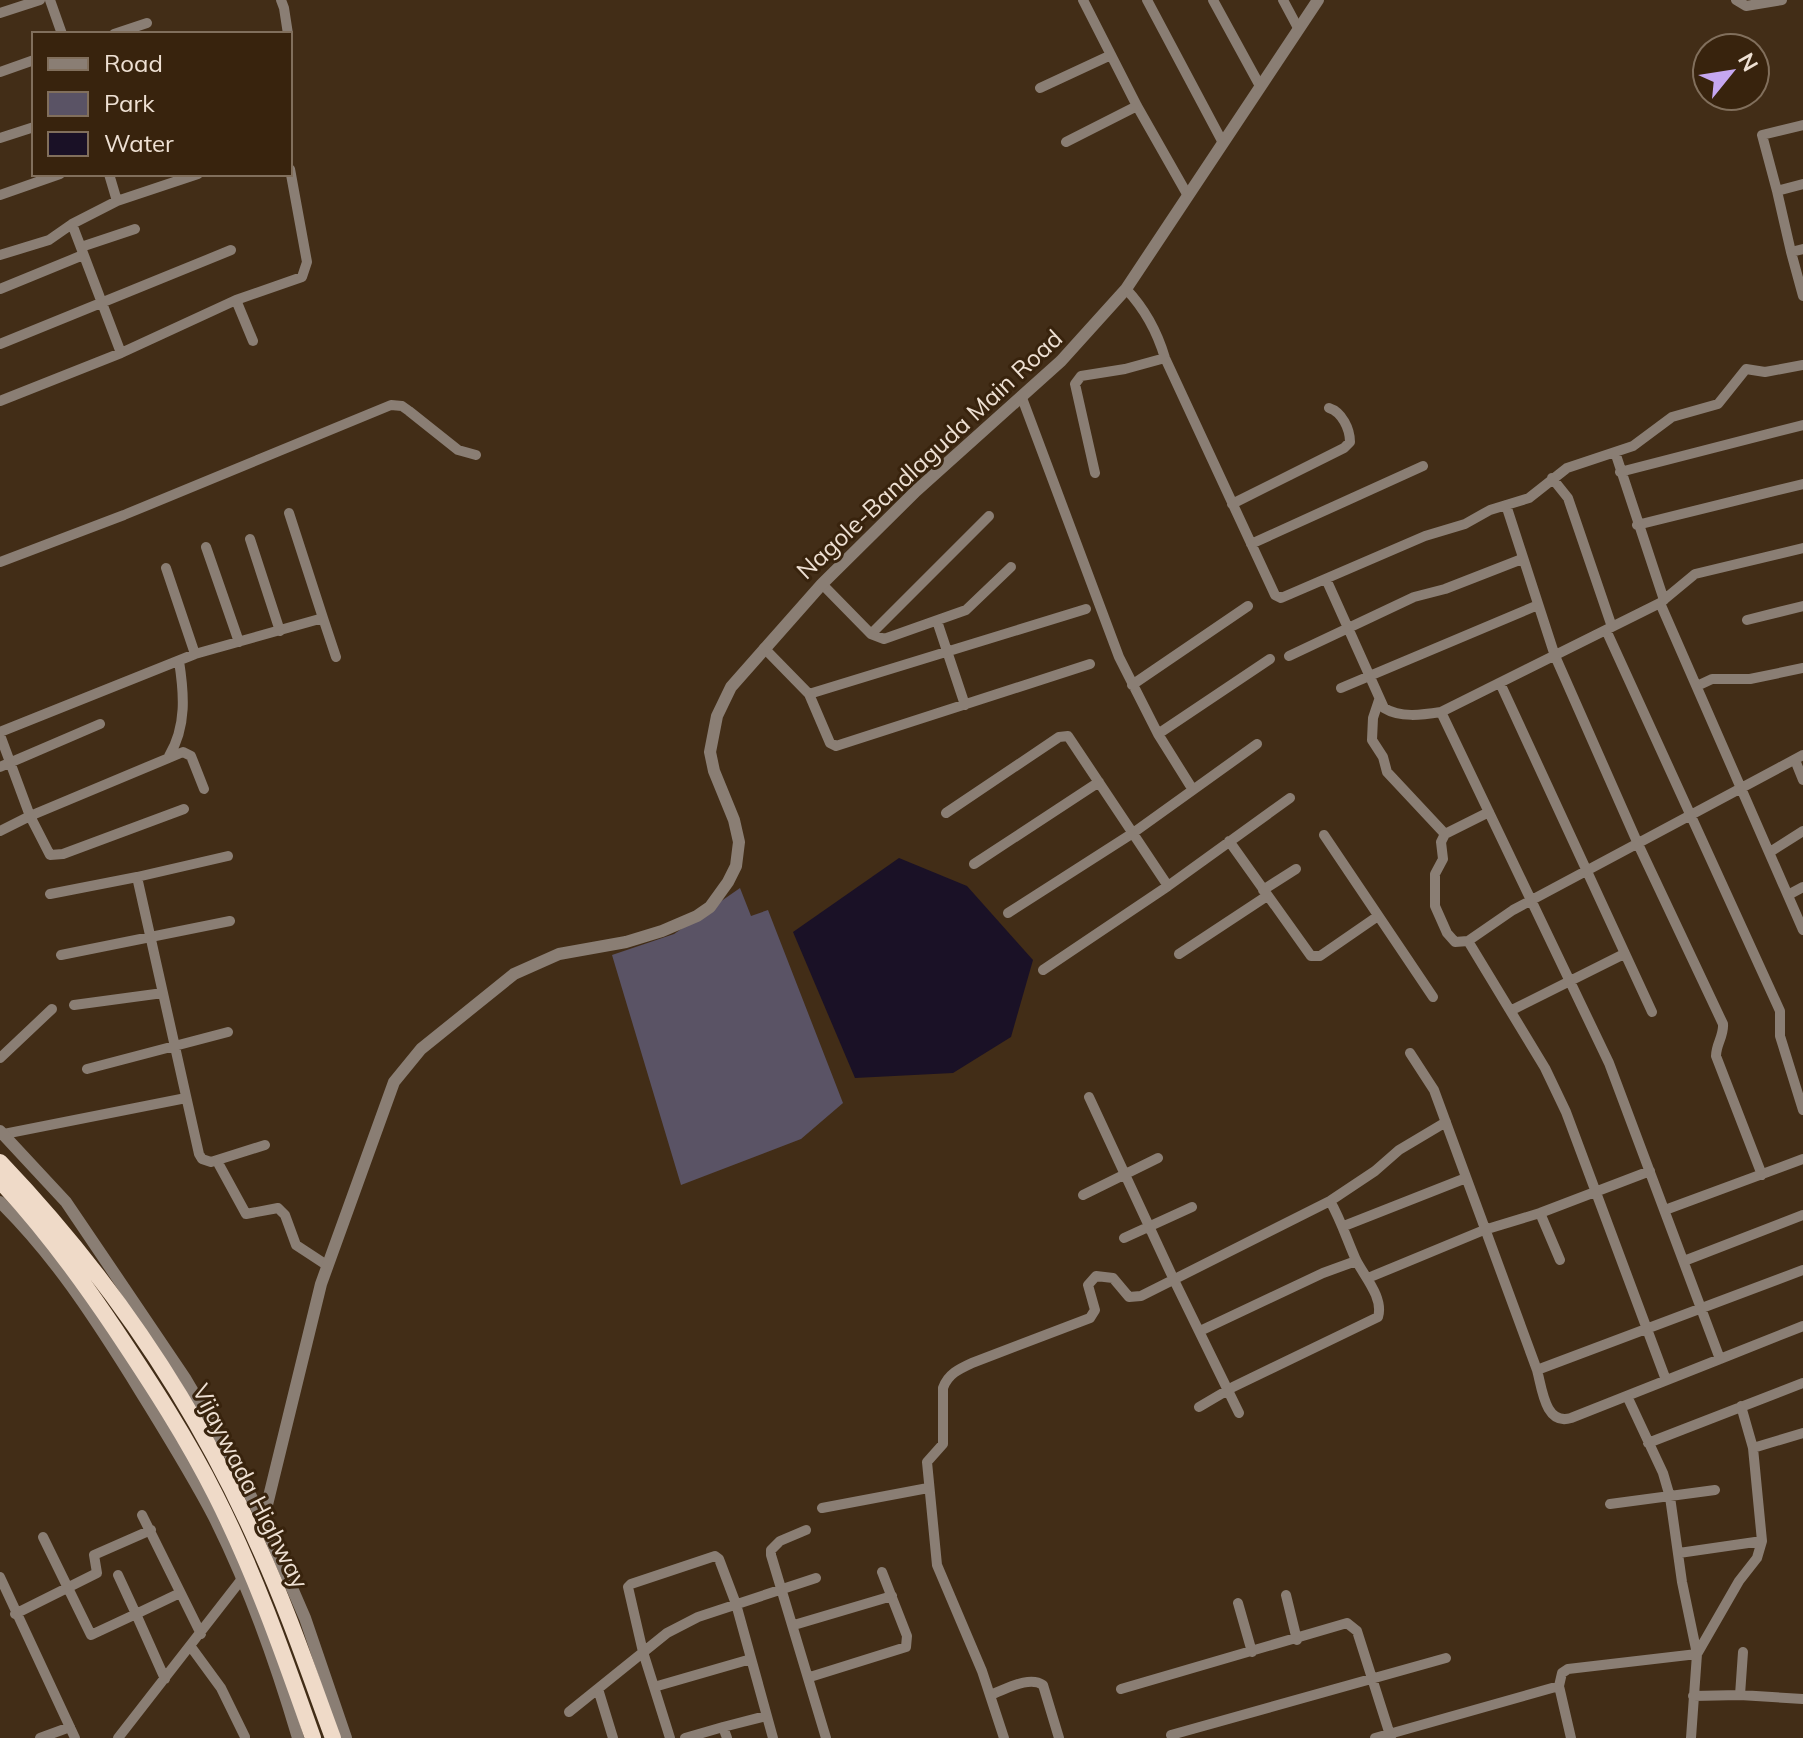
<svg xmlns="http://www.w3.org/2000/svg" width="1803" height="1738" font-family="Mulish,sans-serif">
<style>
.green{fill:#5a5365}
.water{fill:#1a1126}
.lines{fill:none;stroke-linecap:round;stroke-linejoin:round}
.minor{stroke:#8a7e74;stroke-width:10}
.tertiary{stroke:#8a7e74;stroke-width:12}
.trunk{stroke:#efdac8;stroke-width:16}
.labels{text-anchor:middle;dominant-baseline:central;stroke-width:6;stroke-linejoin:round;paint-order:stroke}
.street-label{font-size:24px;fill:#eee0d3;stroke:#38230d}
</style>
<rect width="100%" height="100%" fill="#422d17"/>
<path class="green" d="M740 888 751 916 768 910 843 1103 801 1139 681 1185 612 955 674 934Z"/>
<path class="water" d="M899 858 967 886 1033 960 1011 1037 953 1073 855 1078 793 932Z"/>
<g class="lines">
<path class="minor" d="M50 0 62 34
M281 0 284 8 288 34
M1083 0 1137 106 1187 194
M1147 0 1222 141
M1213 0 1260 86
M1283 0 1298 28
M1736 0 1746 6 1782 0
M0 13 40 0
M114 34 147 23
M0 72 34 60
M1040 88 1111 55
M0 138 34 127
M1066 142 1137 106
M109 174 117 201
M1803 184 1777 191 1791 252 1803 249
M1777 191 1762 135 1803 125
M0 195 60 174
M72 224 121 353
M81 247 135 229
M1791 252 1803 296
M0 255 49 240 72 224 117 201 198 174
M0 289 83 255
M1126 289C1145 309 1157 331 1165 358L1275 595 1281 598 1425 536 1465 524 1490 510 1529 498 1567 468 1633 446 1672 417 1718 404 1746 369 1765 372 1803 365
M236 300 253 341
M0 344 231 250
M1022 398 1119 657 1158 734 1193 790
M0 401 121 353 236 300 302 277 307 262 290 169
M1615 452 1664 600
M1620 472 1803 425
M1095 473 1075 384 1081 376 1125 369 1165 358
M1552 478 1568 498 1612 627
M1232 504 1344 448 1350 442C1350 429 1342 412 1329 408
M1506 505 1555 656 1638 844 1723 1024C1724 1036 1716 1044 1716 1056L1762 1175
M289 513 323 618
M1637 525 1803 484
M250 539 280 631
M1251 544 1423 466
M206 547 239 642
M0 562 124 515 391 405 402 406 409 411 458 450 476 455
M166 568 195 654
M1326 579 1384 708C1400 718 1422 715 1441 712L1660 603 1695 574 1803 548
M822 584 871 634 884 639 966 610 1011 567
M1660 603 1803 930
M1747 620 1803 606
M937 621 965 705
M1606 630 1780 1011V1036L1803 1110
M871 634 989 516
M764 648 809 694 830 743 836 746 1090 664
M1289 656 1414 597 1445 589 1522 559
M1500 683 1652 1012
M1132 685 1248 606
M1697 686 1712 679H1750L1803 668
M1341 688 1538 605
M809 694 1086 609
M1379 700 1373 718 1372 740 1383 757 1387 772 1445 834
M0 732 195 654 323 618 336 657
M1158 734 1270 659
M0 735 30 816 50 855 63 854 184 809
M169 756C187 726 184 693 179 661
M1795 760 1803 780
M0 767 100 724
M946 813 1059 737 1068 736 1168 886
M0 831 30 816 183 752 191 756 204 789
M1324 835 1433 997
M1229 841 1311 956H1320L1378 916
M1770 852 1803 831
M974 864 1099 782
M137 877 228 856
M1263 890 1296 869
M50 894 137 877 199 1154 202 1159 211 1162 265 1145
M1788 895 1803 887
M1008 913 1133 833 1257 744
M1468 941 1455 942 1447 933 1435 906V874L1443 859 1441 842 1445 834 1489 812
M1179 954 1267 896
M61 955 230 921
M1043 970 1168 886 1290 798
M74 1005 163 993
M1512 1010 1624 954
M1410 1053 1434 1090 1537 1370C1542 1388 1545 1426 1571 1418L1720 1359 1609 1063 1441 712
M0 1058 52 1009
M87 1069 228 1032
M1089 1097 1174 1280 1239 1413
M4 1134 186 1098
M217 1161 246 1214 278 1208 285 1215 296 1245 328 1266
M1083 1195 1158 1158
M1665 1210 1803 1159
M1540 1213 1560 1260
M1344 1226 1466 1178
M1124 1238 1192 1207
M1684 1261 1803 1215
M1368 1278 1484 1230 1540 1213 1650 1171
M1200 1331 1323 1273 1356 1261
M1720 1359 1803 1326
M1537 1370 1803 1270
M1666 1380 1566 1112 1545 1068 1468 941 1513 910 1803 755
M1627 1396 1663 1473 1670 1497 1682 1582 1697 1654 1691 1738
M1199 1407 1233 1387 1378 1317C1384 1298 1364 1276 1356 1260 1347 1240 1341 1220 1330 1201
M1648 1443 1803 1383
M1753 1448 1803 1433
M1610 1504 1715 1490
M822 1508 928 1488
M142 1515 201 1634
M806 1530 780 1541 771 1550V1555L826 1738
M43 1537 91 1635 136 1614 165 1679
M1679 1553 1762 1541
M118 1575 136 1614 180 1593
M0 1577 75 1738
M1286 1595 1297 1640
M1238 1603 1252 1652
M15 1614 97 1573 94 1555 151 1530
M794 1625 892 1596
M191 1647 221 1688 245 1737
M810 1677 906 1647 907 1636 882 1572
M654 1687 751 1659
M598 1689 613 1738
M1121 1689 1347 1623 1357 1631 1391 1738
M990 1695C1005 1690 1029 1675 1043 1685L1059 1738
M1740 1695 1743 1652
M1693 1696 1740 1695 1803 1699
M569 1712 667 1633 698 1617 816 1578
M1171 1735 1446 1658
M40 1738 70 1727
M118 1738 241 1580
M670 1738 643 1652 628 1587 631 1584 715 1556 719 1559 736 1604 773 1738
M685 1738 723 1727
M727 1738 723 1727 766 1716
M1004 1738 982 1671 937 1565 927 1462 943 1444V1388C948 1374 959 1369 972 1363L1090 1318 1095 1310 1088 1285 1096 1276 1113 1278 1129 1297 1141 1296 1330 1201 1375 1171 1399 1150 1446 1122
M1375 1738 1559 1686
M1571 1738 1559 1686 1562 1673 1568 1669 1697 1654 1739 1581 1757 1558 1762 1541 1753 1448 1741 1406"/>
<path class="tertiary" d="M0 1131 66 1202 185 1378 232 1458 263 1521 305 1618 346 1738
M0 1202C53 1254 92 1314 131 1376 159 1422 189 1469 214 1517 249 1587 276 1663 298 1738
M263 1521 321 1284 394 1082 421 1049 514 974 559 954 626 942 662 931 697 916 710 907 728 882 736 866 739 842 734 820 714 771 710 752 717 716 731 687 822 584 916 491 1061 361 1126 289 1318 0"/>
<path class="trunk" d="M0 1162C107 1274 195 1403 258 1545 287 1608 309 1673 333 1738
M0 1181C43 1226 80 1277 115 1329 151 1383 187 1438 216 1496 255 1573 284 1656 313 1738"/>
</g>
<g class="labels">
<g class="street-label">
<text transform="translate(929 454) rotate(-43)">Nagole-Bandlaguda Main Road</text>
<text transform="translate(251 1486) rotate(63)">Vijaywada Highway</text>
</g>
</g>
<rect x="32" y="32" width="260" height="144" fill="#38230d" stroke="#816f5c" stroke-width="2"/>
<rect x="48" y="58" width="40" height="12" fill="#8a7e74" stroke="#816f5c" stroke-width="2"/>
<text x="104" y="72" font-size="24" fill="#eee0d3">Road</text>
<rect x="48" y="92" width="40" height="24" fill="#5a5365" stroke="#816f5c" stroke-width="2"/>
<text x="104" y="112" font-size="24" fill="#eee0d3">Park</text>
<rect x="48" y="132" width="40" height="24" fill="#1a1126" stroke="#816f5c" stroke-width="2"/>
<text x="104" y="152" font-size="24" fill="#eee0d3">Water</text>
<g transform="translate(1731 72) rotate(60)"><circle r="38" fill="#38230d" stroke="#816f5c" stroke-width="2"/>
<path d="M0-6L14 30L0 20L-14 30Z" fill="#c5a7f1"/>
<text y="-12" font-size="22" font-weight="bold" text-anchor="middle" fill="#eee0d3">N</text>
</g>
</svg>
